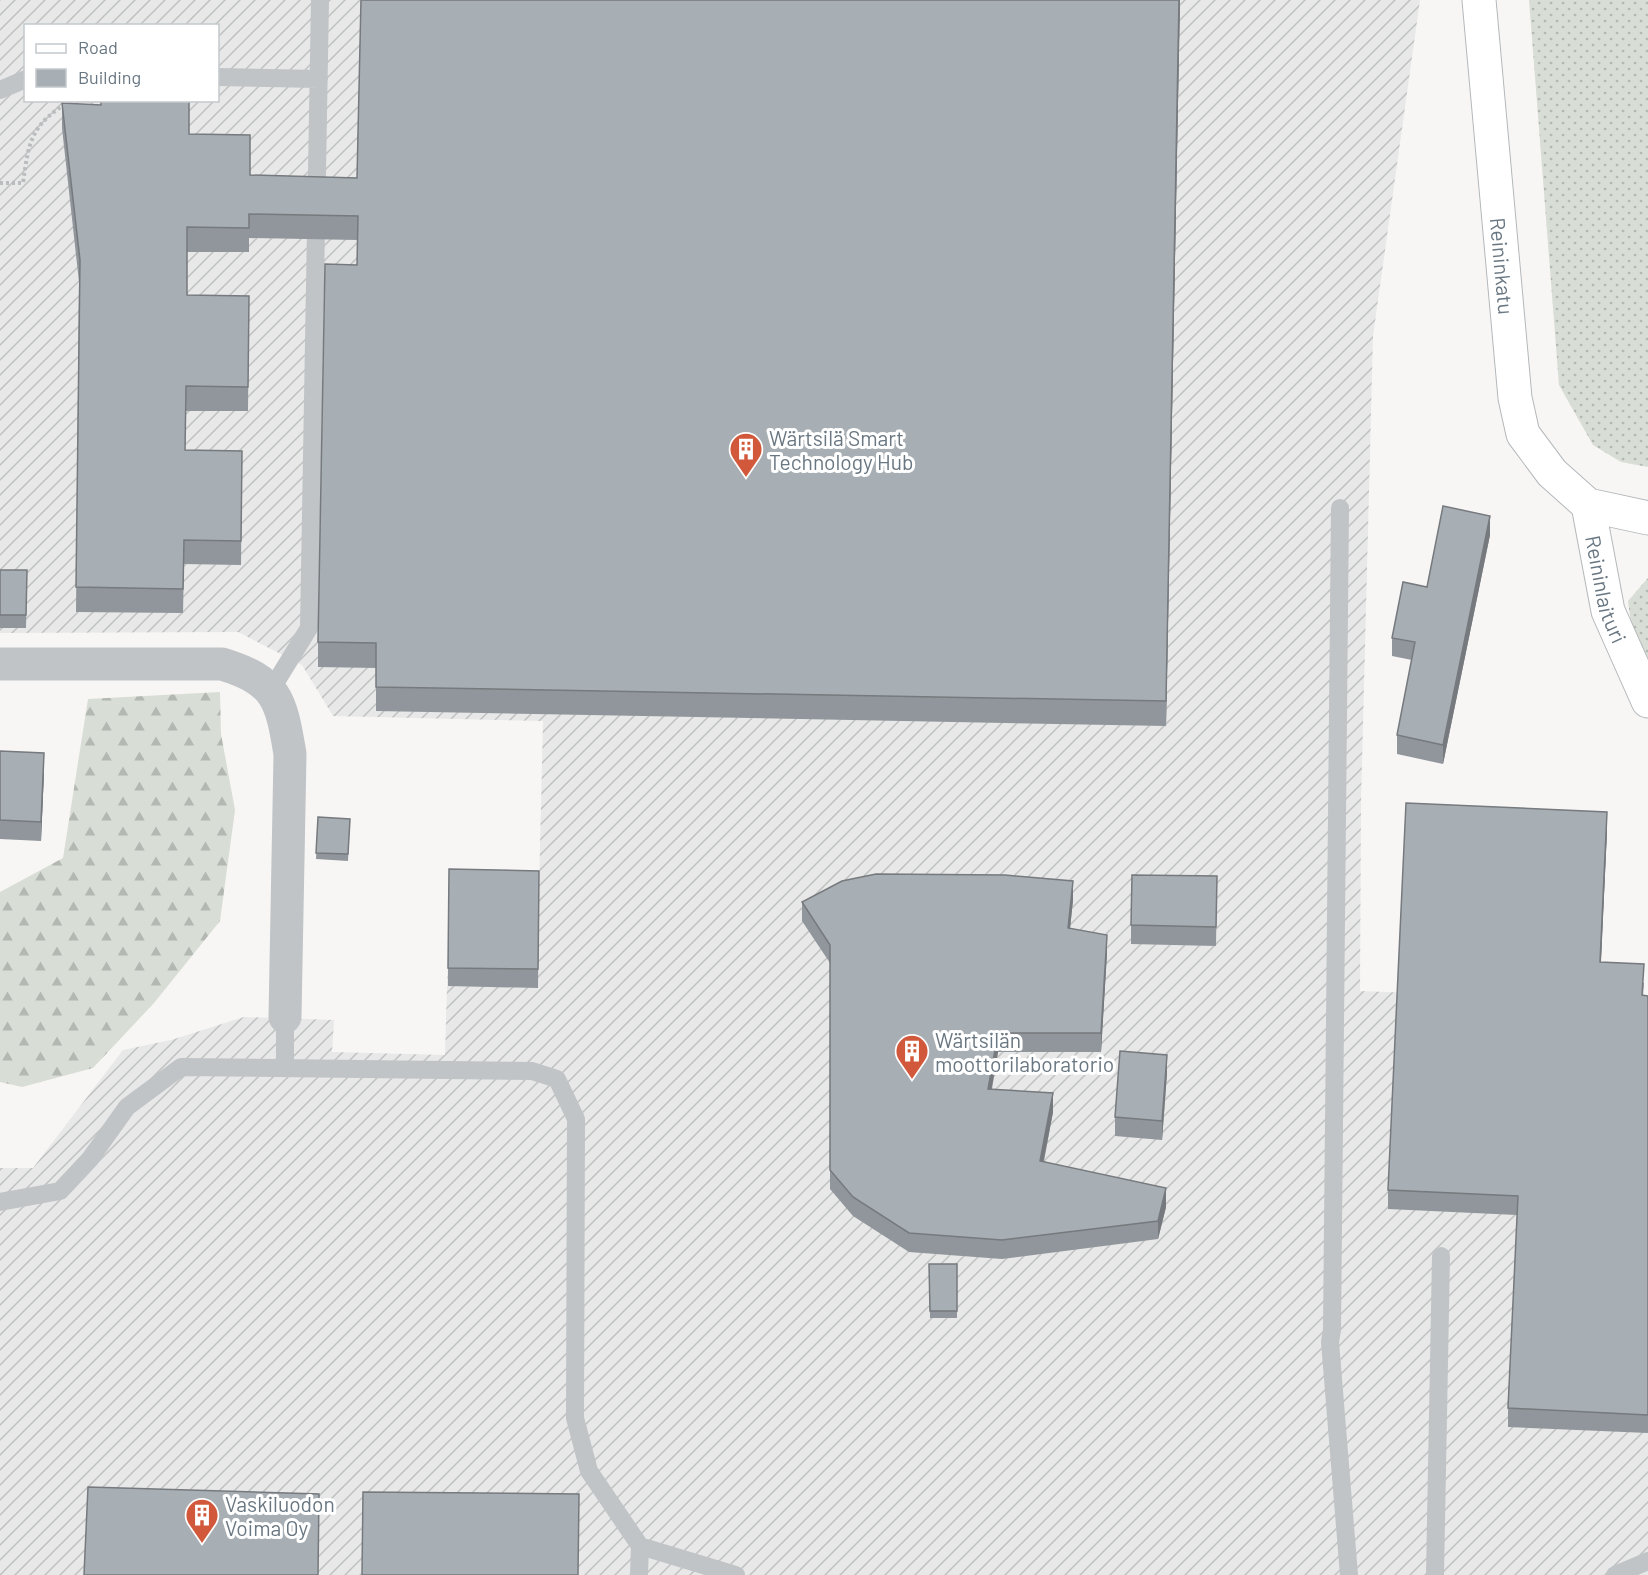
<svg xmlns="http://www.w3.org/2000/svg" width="1648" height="1575" font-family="Barlow,sans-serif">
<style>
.industrial{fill:url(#industrial-furrows);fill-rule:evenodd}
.grass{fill:url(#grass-dots)}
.forest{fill:url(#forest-firs)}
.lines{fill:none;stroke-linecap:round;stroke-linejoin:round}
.primary-casing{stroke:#b4b8bb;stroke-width:35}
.path{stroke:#babdbf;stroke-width:4;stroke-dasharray:3 3;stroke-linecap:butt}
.service{stroke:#c0c4c7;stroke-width:18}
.minor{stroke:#c0c4c7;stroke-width:33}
.primary{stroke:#fff;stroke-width:33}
.wall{fill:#90969b}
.shaded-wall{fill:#767a7e}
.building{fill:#a8afb4;stroke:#767a7e;stroke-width:1.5}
.labels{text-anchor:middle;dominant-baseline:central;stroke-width:6;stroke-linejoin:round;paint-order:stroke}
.street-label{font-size:21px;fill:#697782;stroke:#fff}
.poi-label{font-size:21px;fill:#697782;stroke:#fff;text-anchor:start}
</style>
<defs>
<pattern id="industrial-furrows" width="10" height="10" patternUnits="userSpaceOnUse" patternTransform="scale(1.5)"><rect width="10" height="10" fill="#e7e8e7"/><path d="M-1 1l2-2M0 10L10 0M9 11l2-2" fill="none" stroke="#bfc1c1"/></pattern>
<pattern id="grass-dots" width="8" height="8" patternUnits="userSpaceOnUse" patternTransform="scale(1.5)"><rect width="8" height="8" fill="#d8ddd5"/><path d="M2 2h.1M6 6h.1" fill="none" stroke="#b3b8b2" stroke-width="1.8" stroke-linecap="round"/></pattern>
<pattern id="forest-firs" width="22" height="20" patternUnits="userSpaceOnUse" patternTransform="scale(1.5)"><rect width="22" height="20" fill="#d8ddd5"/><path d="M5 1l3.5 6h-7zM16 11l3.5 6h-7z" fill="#b3b8b2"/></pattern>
</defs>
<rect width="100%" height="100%" fill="#f7f6f4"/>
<path class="industrial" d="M0 0H1420L1373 336 1361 802 1360 991 1648 1002V1575H0V1168H33L123 1050 171 1040 244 1017 334 1020 332 1052 445 1055 450 888 539 889 543 721 333 716 302 665 238 632 0 633ZM26 26H218V100H26Z"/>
<path class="grass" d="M1529 0H1648V467L1621 462 1593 445 1559 385Z
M1648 578V659L1631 623 1628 601Z"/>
<path class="forest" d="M220 692 221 734 235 810 220 921 154 1003 93 1068 22 1087 0 1082V892L63 858 88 699Z"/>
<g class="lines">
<defs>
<g id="primary">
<path id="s1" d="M1479 0 1515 398 1523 434 1552 473 1588 505 1648 518"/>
<path id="s2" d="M1588 505 1608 611 1648 701"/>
</g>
</defs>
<use href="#primary" class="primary-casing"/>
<path class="path" d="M0 183H23C29 140 31 124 72 100"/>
<path class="service" d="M218 77 319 79
M0 90 26 79
M1340 508 1332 1330 1330 1342 1349 1575
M271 690 309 628 320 0
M285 1068V1017
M0 1202 60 1191 90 1159 127 1107 181 1067 532 1071 557 1079 576 1119 575 1418 589 1471 640 1546 736 1575
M639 1575 640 1546
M1435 1575 1441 1256
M1615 1575 1648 1561"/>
<path class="minor" d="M0 664H222C277 681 281 699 290 754L285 1017"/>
<use href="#primary" class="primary"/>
</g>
<path class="wall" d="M361 0H1180L1166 726 376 711V668L318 667V642L357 265V240L249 238V252H187V295L249 296 248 411H186L185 450 242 451 241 565 184 564 183 613 76 612 79 282 62 128V103L189 134 250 175 357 178Z
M1490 535 1443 764 1397 754V735L1412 660 1392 656V638L1427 587Z
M0 570H27L26 628H0Z
M0 751 44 772 41 841 0 839Z
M318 817 350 819 348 861 316 859Z
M1607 831 1601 962 1644 983 1643 996H1648V1433L1508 1427V1408L1517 1215 1388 1209V1190Z
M539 871 538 988 448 986V968Z
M1217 876 1216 946 1131 944V925Z
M1073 900 1070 929 1107 953 1101 1052H998L992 1089 1053 1112 1044 1161 1166 1207 1158 1239 1002 1259 909 1252 853 1216 830 1189V963L802 921V902Z
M1167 1073 1162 1140 1115 1136V1117Z
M929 1264H957V1318H930Z"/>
<path class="shaded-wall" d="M1179 0H1180L1166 726V701Z
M1490 516V535L1443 764V745Z
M44 753V772L41 841V822Z
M1607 812V831L1600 981V962Z
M1073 881V900L1068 947V928Z
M1107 935V953L1101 1052V1033Z
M998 1033V1052L988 1108V1089Z
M1167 1055V1073L1162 1140V1121Z
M1053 1093V1112L1040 1179V1161Z
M1166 1188V1207L1158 1239V1221Z"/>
<path class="building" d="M361 0H1179L1166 701 376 687V643L318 642 325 264 357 265 358 216 249 214V228L187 227V295L249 296 248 387 186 386 185 450 242 451 241 541 184 540 183 589 76 587 80 260 62 103 101 105V100H189V134L250 135V175L357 178Z
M1443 506 1490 516 1443 745 1397 735 1415 642 1392 638 1403 582 1427 587Z
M0 570H27L26 615H0Z
M0 751 44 753 41 822 0 820Z
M1406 803 1607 812 1600 962 1644 964 1642 995 1648 996V1415L1508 1408 1518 1196 1388 1190Z
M318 817 350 819 348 854 316 853Z
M449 869 539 871 538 969 448 968Z
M876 874 1005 875 1073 881 1068 928 1107 935 1101 1033H998L988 1089 1053 1093 1040 1161 1166 1188 1158 1221 1002 1240 909 1233 853 1197 830 1170V945L802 902 842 881Z
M1132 875 1217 876 1216 927 1131 925Z
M1120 1051 1167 1055 1162 1121 1115 1117Z
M929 1264H957V1311H930Z
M88 1487 319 1494 318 1575H84Z
M363 1492 579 1494 578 1575H362Z"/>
<defs>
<symbol id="building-pin" viewBox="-11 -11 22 30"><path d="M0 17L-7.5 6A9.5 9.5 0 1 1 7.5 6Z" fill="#d1583a" stroke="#fff"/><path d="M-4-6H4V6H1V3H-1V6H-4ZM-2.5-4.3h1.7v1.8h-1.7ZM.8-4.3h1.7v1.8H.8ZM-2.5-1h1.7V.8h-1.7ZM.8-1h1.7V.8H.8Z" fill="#fff"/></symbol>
</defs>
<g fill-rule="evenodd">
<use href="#building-pin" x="727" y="430" width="38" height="52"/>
<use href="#building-pin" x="893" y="1032" width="38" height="52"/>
<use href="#building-pin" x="183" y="1496" width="38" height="52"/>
</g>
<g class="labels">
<g class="street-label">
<text stroke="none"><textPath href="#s1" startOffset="267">Reininkatu</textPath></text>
<text stroke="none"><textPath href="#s2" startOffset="86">Reininlaituri</textPath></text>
</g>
<g class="poi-label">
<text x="769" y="437">Wärtsilä Smart<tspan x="769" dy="24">Technology Hub</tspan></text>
<text x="935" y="1039">Wärtsilän<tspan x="935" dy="24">moottorilaboratorio</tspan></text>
<text x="225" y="1503">Vaskiluodon<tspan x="225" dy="24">Voima Oy</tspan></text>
</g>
</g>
<rect x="24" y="24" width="195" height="78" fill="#ffffff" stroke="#c3c9cd" stroke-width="1.5"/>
<rect x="36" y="44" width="30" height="9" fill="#ffffff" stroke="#c3c9cd" stroke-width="1.5"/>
<text x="78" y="54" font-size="18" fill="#697782">Road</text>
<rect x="36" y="69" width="30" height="18" fill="#a8afb4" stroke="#c3c9cd" stroke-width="1.5"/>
<text x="78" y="84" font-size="18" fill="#697782">Building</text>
</svg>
